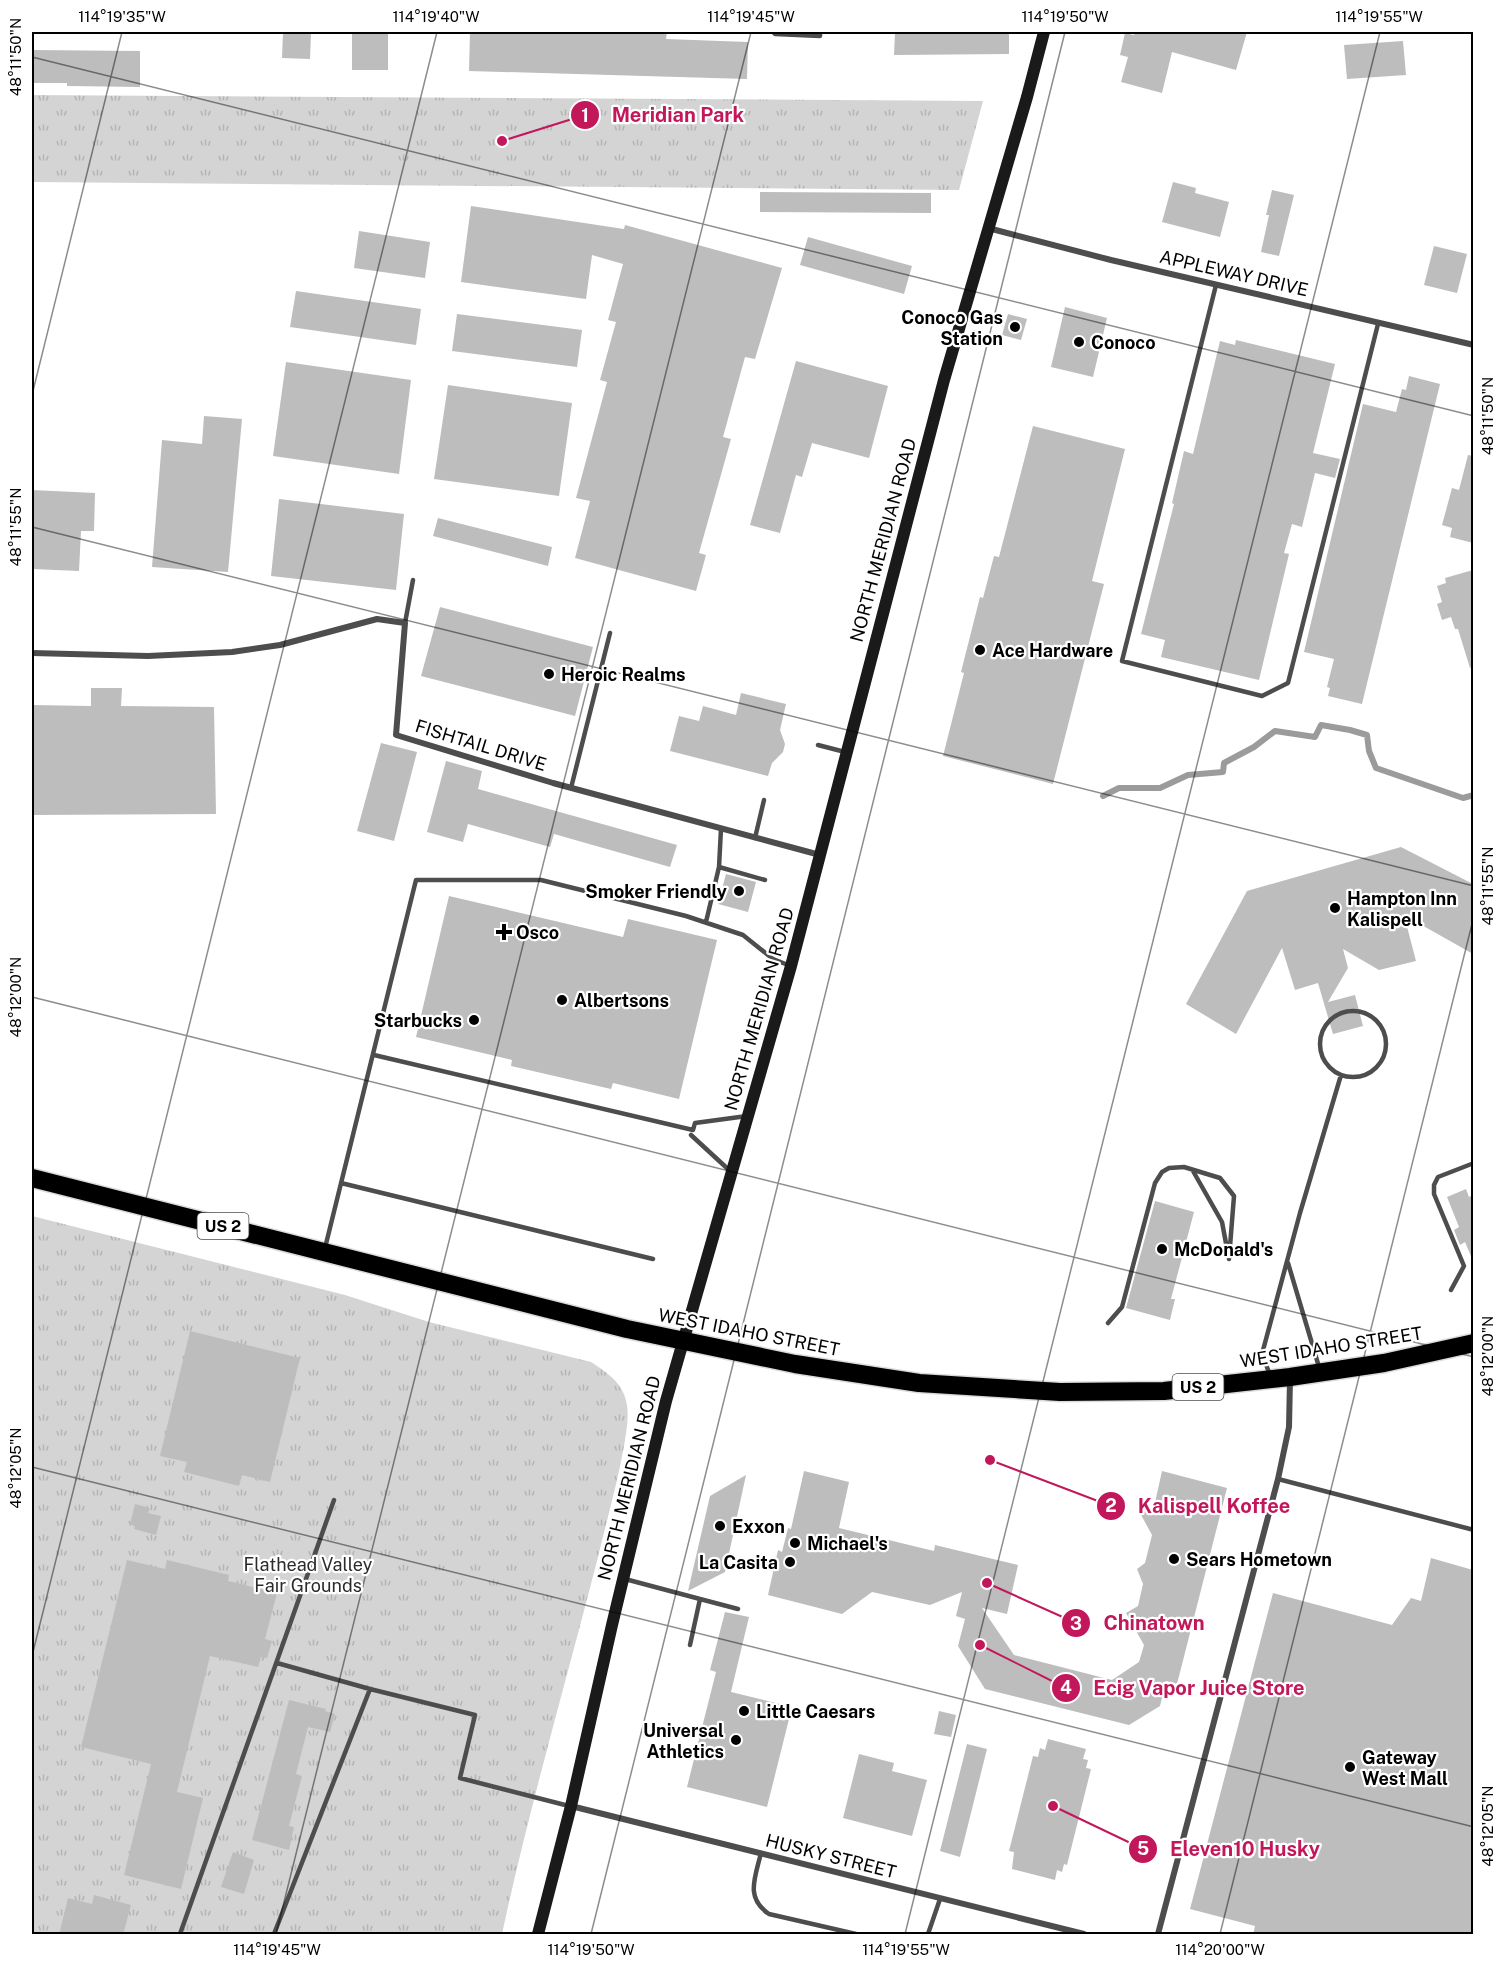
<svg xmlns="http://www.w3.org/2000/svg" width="1505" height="1966" font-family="'Public Sans',sans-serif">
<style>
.park{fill:url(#park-tufts)}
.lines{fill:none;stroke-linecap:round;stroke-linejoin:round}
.stream{stroke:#9b9b9b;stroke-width:6}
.building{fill:#bdbdbd}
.highway-casing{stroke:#dbdbdb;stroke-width:21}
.lane{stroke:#4d4d4d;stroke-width:4.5}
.street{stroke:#4d4d4d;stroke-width:6}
.secondary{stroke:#1a1a1a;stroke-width:12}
.highway{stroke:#000;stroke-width:18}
.ticks{fill:none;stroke:#000;stroke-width:1.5;stroke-opacity:0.45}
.poi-dot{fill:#000;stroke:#fff;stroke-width:2}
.labels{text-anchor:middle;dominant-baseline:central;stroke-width:4.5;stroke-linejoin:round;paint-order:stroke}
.shield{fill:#fff;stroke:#4c4c4c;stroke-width:1.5}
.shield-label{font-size:16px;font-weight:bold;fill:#000}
.street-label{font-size:18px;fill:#000;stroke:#fff}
.poi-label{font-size:18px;font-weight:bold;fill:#000;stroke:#fff;text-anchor:start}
.park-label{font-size:18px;fill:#2b2b2b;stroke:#fff}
.leader{fill:none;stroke:#c2185b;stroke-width:2}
.callout-dot{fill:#c2185b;stroke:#fff;stroke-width:2}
.mark-label{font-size:18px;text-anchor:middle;font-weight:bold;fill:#fff}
.callout-label{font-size:20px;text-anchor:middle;font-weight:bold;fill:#c2185b;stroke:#fff;stroke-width:4.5;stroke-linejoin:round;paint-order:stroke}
.neatline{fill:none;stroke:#000;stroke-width:2}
.ticks-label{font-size:15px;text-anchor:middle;fill:#000}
</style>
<defs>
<pattern id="park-tufts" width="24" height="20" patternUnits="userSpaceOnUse" patternTransform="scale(1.5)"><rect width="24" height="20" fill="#d4d4d4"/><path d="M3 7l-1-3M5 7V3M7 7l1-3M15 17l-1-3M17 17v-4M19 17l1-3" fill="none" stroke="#b4b4b4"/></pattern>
</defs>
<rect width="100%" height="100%" fill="#fff"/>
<path class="park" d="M32 95 983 101 959 190 32 182Z
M32 1216 345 1295 429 1322 591 1362C608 1373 624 1384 627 1405 629 1419 626 1433 624 1446 617 1485 606 1523 597 1561 565 1685 529 1809 502 1934H32Z"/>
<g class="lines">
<path class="stream" d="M1103 796 1119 788H1160L1188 775 1223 772 1224 763 1254 747 1275 731 1315 737 1321 725 1350 730 1367 735 1369 751 1376 768 1463 798 1474 795"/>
</g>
<path class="building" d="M283 32H311L310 59 282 58Z
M352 32H388V70H352Z
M470 32H667L666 39 748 42 747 79 469 71Z
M895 32H1009V54L894 55Z
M1135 32H1247L1236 70 1172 52 1162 93 1121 82 1128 57 1120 55 1125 33 1134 35Z
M1403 41 1406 75 1347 79 1344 45Z
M32 50 140 51V87L67 86V83H32Z
M1173 182 1196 188 1195 193 1229 202 1220 237 1162 222Z
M1272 190 1294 195 1279 256 1261 252 1269 215H1266Z
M760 192 931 193V213L760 212Z
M471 206 624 229 625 225 782 268 755 359 745 357 723 437 731 439 699 553 706 555 696 591 575 558 590 501 576 498 607 382 600 380 616 322 608 320 623 264 592 255 586 299 461 282Z
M359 231 430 242 425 278 354 268Z
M808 237 912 266 904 294 800 265Z
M1434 246 1467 254 1457 293 1424 285Z
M296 291 421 309 416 345 290 327Z
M1065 307 1107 318 1093 377 1051 367Z
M457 314 582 330 577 367 452 351Z
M1008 314 1027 319 1021 340 1002 335Z
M1236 340 1335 364 1313 453 1340 459 1335 478 1315 473 1302 527 1292 524 1284 553 1289 554 1259 680 1161 657 1165 640 1141 634 1174 504 1172 503 1184 451 1193 454 1220 341 1235 345Z
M796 361 888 386 869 458 812 443 802 477 796 475 780 533 750 525Z
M286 362 411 380 399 474 273 456Z
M1409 376 1440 384 1362 704 1328 696 1330 688 1327 687 1334 659 1304 652 1363 404 1396 412 1402 389 1406 390Z
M448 385 572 403 559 496 434 479Z
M204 416 242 419 228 572 152 567 162 440 202 444Z
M1033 426 1125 449 1092 581 1104 584 1053 784 943 756 964 673 961 672 980 597 983 598 994 556 999 557Z
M1468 455 1473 456V543L1450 537 1452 528 1442 525 1452 488 1459 490Z
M32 490 95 493 94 531H81L79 571 32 569Z
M279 499 404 514 396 590 271 576Z
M438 518 552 547 548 566 433 536Z
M1473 570V667L1470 668 1458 629H1455L1451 617 1442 620 1437 604 1442 602 1437 586 1446 583 1445 578Z
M440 607 593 647 575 716 421 676Z
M91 688H122L121 706 214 707 216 814 32 815V705L91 706Z
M741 693 786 704 780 730 785 744 783 752 772 763 768 776 670 751 679 716 699 721 703 706 736 715Z
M381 743 417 752 394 841 357 831Z
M446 761 482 771 478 789 677 845 670 867 554 834 550 847 468 824 463 842 427 832Z
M1401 847 1473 884V954L1404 915 1416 961 1379 970 1343 949 1348 968 1328 1002 1355 995 1363 1026 1333 1034 1318 983 1295 990 1282 948 1236 1034 1186 1004 1247 891Z
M726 874 756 882 748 912 718 904Z
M449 896 623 937 628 919 717 940 679 1099 613 1083 611 1089 511 1066 512 1060 416 1037Z
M1466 1189 1469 1197 1473 1195V1261L1465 1242 1460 1245 1454 1230 1459 1227 1447 1197Z
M1155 1201 1194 1212 1171 1299H1175L1170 1320 1126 1308Z
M190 1331 300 1358 270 1482 242 1475 239 1486 184 1472 187 1462 160 1456Z
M804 1471 849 1482 839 1528 934 1551 935 1545 1018 1565 1007 1614 982 1608 1014 1655 1112 1680 1139 1662 1144 1645 1126 1613 1138 1606 1143 1584 1137 1569 1145 1563 1152 1535 1140 1513 1154 1507 1162 1471 1227 1488 1177 1684 1166 1681 1160 1706 1129 1725 985 1689 958 1646 965 1619 956 1616 962 1592 930 1605 872 1592 842 1614 768 1595 778 1550 782 1552 788 1528 791 1529Z
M746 1475 725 1572 688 1591 710 1496Z
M135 1504 150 1508 148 1513 161 1516 156 1535 134 1529 135 1526 130 1524Z
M1431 1558 1473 1570V1935H1253L1255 1926 1190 1909 1273 1593 1392 1625 1411 1598 1421 1601Z
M127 1560 165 1569 167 1560 229 1575 228 1581 277 1593 265 1639 272 1641 267 1658 261 1657 258 1667 210 1656 177 1792 203 1798 181 1889 124 1875 151 1764 81 1747Z
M725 1612 749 1617 731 1692 792 1707 767 1807 687 1787 716 1672 710 1670Z
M289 1700 326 1709 325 1711 335 1714 330 1732 308 1727 296 1774 302 1776 289 1826 294 1827 289 1850 252 1840Z
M939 1711 956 1715 951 1737 934 1734Z
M1048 1739 1086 1749 1083 1759 1088 1760 1086 1768 1091 1769 1067 1865 1064 1864 1062 1872 1057 1870 1055 1880 1012 1869 1014 1852 1009 1851 1033 1756 1038 1757 1040 1748 1045 1750Z
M967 1744 987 1749 960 1857 940 1851Z
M859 1754 894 1763 892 1771 927 1780 912 1836 843 1818Z
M233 1852 254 1860 244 1894 221 1887Z
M94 1895 131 1905 123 1935H59L68 1898 92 1904Z"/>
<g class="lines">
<defs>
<path id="highway" d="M32 1178 627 1329 795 1364 919 1383 1060 1392 1164 1391 1290 1377 1384 1363 1474 1343"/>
</defs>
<use href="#highway" class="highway-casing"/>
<path class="lane" d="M773 32 775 34 820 36V32
M1216 285 1122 661 1262 696 1288 683 1378 324
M405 623 413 580
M818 745 845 752
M571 788 610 633
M755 838 764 800
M719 867 765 880
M706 922 719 867 721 829
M1320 1044a33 33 0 1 1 66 0a33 33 0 1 1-66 0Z
M374 1055 693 1130 695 1123 747 1116
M691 1135 729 1170
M1193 1171 1222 1222 1228 1254
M341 1183 653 1259
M325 1248 416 880H541L686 916 743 935 773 959 788 965
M1288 1263 1319 1367
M1451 1290 1464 1266 1434 1194V1185L1438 1177 1474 1163
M1108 1323 1122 1307 1155 1183 1162 1172 1169 1168 1184 1167 1220 1178 1234 1196 1229 1259
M1270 1375 1262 1354 1300 1213 1341 1075
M1278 1479 1474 1530
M625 1579 700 1599
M690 1645 700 1599 738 1609
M370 1689 475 1715 460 1778 569 1806
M761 1853C755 1878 745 1898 769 1914L856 1934
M180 1934 334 1500
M274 1934 370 1689 277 1663
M928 1934 940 1899"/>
<path class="street" d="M988 228 1111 260 1474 345
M32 653 148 656 232 652 280 645 377 619 405 623 396 735 553 783 820 855
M571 1806 1084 1934
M1158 1934 1278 1479 1289 1427 1290 1379"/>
<path class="secondary" d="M538 1934 571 1806 612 1625 666 1401 791 966 944 380 1027 97 1044 32"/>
<use href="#highway" class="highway"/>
</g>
<path class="ticks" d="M32 57 1474 416M32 395 122 32M32 527 1474 886M32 997 1474 1357M32 1467 1474 1827M32 1656 437 32M276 1934 751 32M591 1934 1065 32M905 1934 1380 32M1220 1934 1474 916"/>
<g class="poi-dot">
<circle cx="1015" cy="327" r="6"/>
<circle cx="1079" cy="342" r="6"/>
<circle cx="980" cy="650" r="6"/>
<circle cx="549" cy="674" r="6"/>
<circle cx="739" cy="891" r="6"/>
<circle cx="1335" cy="908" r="6"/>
<path d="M501 923h6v6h6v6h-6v6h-6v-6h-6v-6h6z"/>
<circle cx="562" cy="1000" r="6"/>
<circle cx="474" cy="1020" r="6"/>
<circle cx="1162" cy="1249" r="6"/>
<circle cx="720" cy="1526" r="6"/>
<circle cx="795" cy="1543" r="6"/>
<circle cx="1174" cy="1559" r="6"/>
<circle cx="790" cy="1562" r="6"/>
<circle cx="744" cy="1711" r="6"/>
<circle cx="736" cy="1740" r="6"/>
<circle cx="1350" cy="1767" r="6"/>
</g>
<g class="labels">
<g class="shield">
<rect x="197.5" y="1213" width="51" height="26" rx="4.5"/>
<rect x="1172.5" y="1374" width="51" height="26" rx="4.5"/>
</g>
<g class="shield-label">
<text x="223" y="1226">US 2</text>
<text x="1198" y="1387">US 2</text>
</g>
<g class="street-label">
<text transform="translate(1234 273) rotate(13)">APPLEWAY DRIVE</text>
<text transform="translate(883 540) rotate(-75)">NORTH MERIDIAN ROAD</text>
<text transform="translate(481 745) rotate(17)">FISHTAIL DRIVE</text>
<text transform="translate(759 1009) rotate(-74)">NORTH MERIDIAN ROAD</text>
<text transform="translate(749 1332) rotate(11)">WEST IDAHO STREET</text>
<text transform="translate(1331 1347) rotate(-9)">WEST IDAHO STREET</text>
<text transform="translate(629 1478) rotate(-76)">NORTH MERIDIAN ROAD</text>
<text transform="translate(831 1856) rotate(14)">HUSKY STREET</text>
</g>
<g class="poi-label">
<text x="1003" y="317" text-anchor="end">Conoco Gas<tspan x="1003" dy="21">Station</tspan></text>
<text x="1091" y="342">Conoco</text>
<text x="992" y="650">Ace Hardware</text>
<text x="561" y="674">Heroic Realms</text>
<text x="727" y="891" text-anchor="end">Smoker Friendly</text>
<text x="1347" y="898">Hampton Inn<tspan x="1347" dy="21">Kalispell</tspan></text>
<text x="516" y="932">Osco</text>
<text x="574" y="1000">Albertsons</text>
<text x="462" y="1020" text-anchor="end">Starbucks</text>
<text x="1174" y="1249">McDonald's</text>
<text x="732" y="1526">Exxon</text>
<text x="807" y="1543">Michael's</text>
<text x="1186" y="1559">Sears Hometown</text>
<text x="778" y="1562" text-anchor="end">La Casita</text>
<text x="756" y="1711">Little Caesars</text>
<text x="724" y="1730" text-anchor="end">Universal<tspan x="724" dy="21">Athletics</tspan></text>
<text x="1362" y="1757">Gateway<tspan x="1362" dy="21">West Mall</tspan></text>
</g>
<g class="park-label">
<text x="308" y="1564">Flathead Valley<tspan x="308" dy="21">Fair Grounds</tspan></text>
</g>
</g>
<path class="leader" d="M502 141L585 115M990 1460L1111 1506M987 1583L1076 1623M980 1645L1066 1688M1053 1806L1143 1849"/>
<g class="callout-dot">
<circle cx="502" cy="141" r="6"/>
<circle cx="990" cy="1460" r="6"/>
<circle cx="987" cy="1583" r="6"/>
<circle cx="980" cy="1645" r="6"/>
<circle cx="1053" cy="1806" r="6"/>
<circle cx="585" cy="115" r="15"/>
<circle cx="1111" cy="1506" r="15"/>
<circle cx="1076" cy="1623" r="15"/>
<circle cx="1066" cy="1688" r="15"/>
<circle cx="1143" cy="1849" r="15"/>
</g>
<g class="mark-label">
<text x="585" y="122">1</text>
<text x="1111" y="1512">2</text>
<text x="1076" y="1630">3</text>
<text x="1066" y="1694">4</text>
<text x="1143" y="1855">5</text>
</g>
<g class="callout-label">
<text x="678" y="122">Meridian Park</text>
<text x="1214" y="1513">Kalispell Koffee</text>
<text x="1154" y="1630">Chinatown</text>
<text x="1199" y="1695">Ecig Vapor Juice Store</text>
<text x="1245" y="1856">Eleven10 Husky</text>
</g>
<rect width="1505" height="1966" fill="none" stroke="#ffffff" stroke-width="66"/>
<rect x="33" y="33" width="1439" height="1900" class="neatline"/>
<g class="ticks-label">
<text x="122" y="22">114°19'35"W</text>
<text x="436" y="22">114°19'40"W</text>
<text x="751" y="22">114°19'45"W</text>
<text x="1065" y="22">114°19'50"W</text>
<text x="1379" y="22">114°19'55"W</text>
<text transform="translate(16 57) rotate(-90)" y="5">48°11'50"N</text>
<text transform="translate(1488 416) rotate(-90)" y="5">48°11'50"N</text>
<text transform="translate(16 527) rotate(-90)" y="5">48°11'55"N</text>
<text transform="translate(1488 886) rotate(-90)" y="5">48°11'55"N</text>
<text transform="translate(16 997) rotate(-90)" y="5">48°12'00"N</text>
<text transform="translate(1488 1356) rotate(-90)" y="5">48°12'00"N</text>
<text transform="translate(16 1468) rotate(-90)" y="5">48°12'05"N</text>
<text transform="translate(1488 1826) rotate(-90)" y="5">48°12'05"N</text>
<text x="277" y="1955">114°19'45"W</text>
<text x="591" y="1955">114°19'50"W</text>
<text x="906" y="1955">114°19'55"W</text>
<text x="1220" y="1955">114°20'00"W</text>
</g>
</svg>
